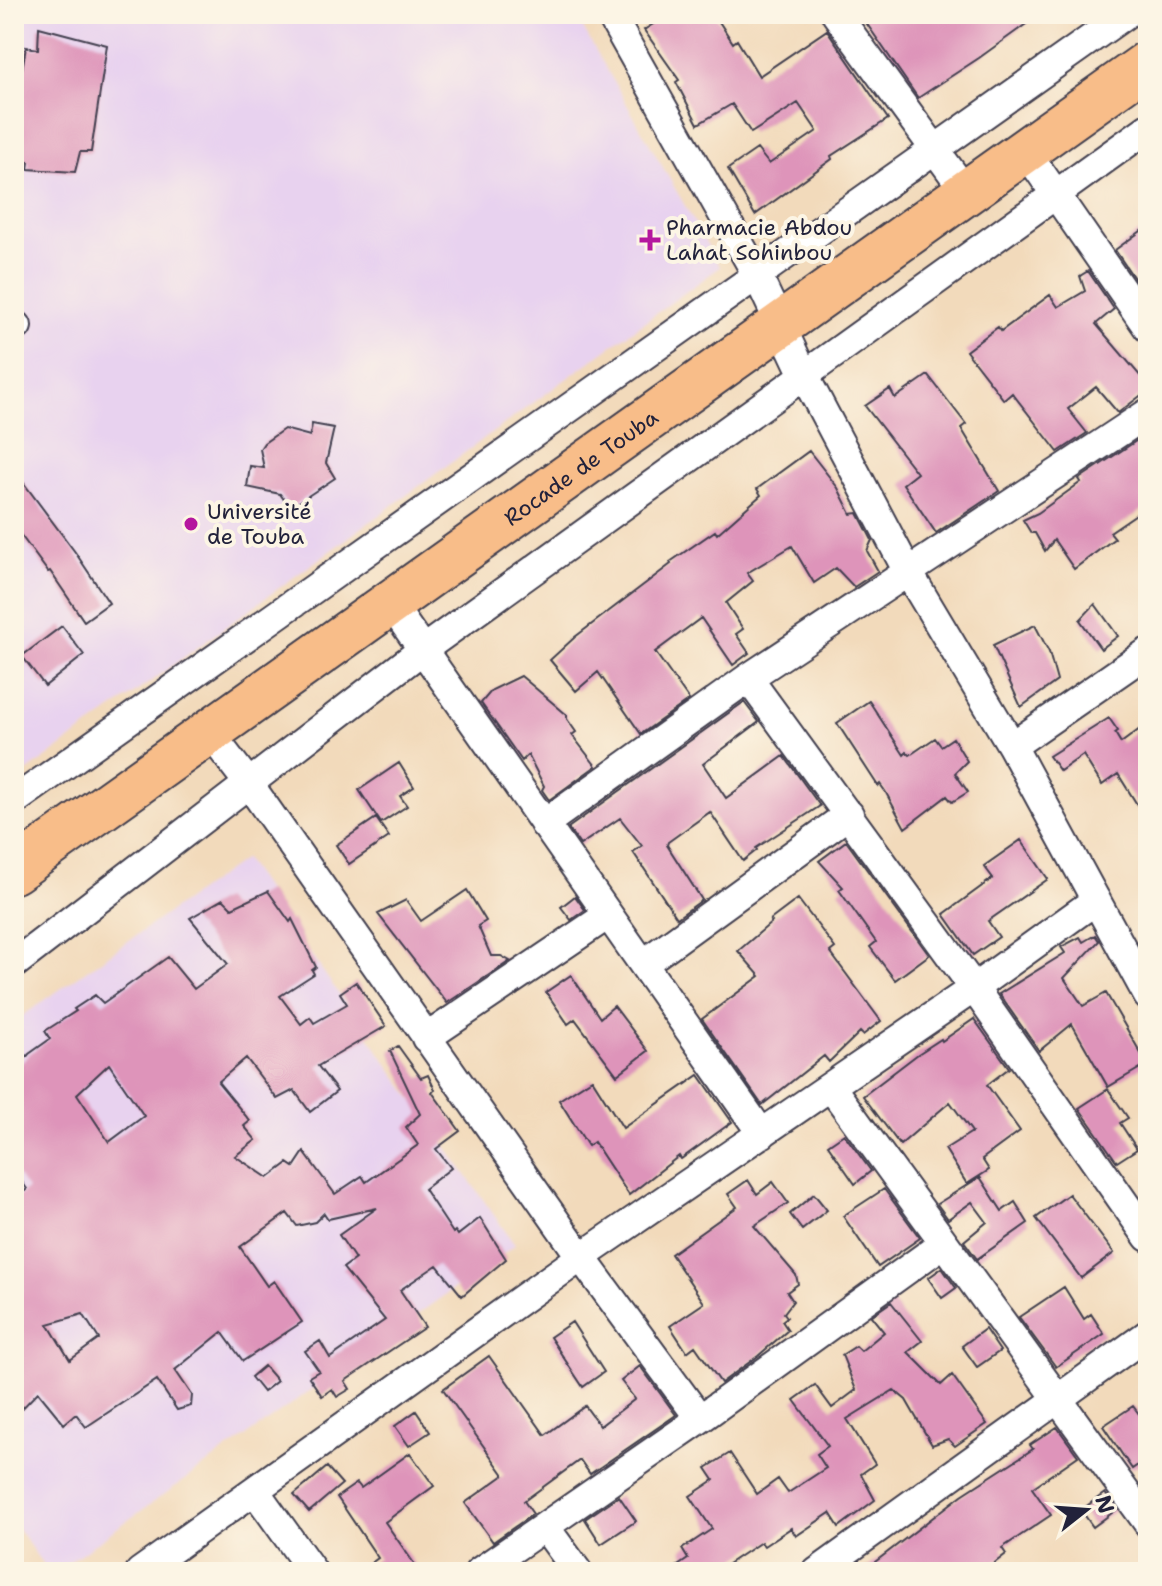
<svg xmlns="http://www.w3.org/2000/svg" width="1162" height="1586" font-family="'Shantell Sans',sans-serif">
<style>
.built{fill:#e8d2ef}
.building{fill:#de94ba;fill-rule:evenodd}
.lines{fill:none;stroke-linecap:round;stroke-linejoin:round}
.street-casing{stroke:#413e4e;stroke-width:32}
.primary-casing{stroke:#413e4e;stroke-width:48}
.street{stroke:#fff;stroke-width:28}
.primary{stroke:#f8bd89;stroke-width:44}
.poi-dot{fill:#b5179e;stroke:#fcf5e5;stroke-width:3}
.labels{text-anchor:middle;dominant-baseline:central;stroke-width:8;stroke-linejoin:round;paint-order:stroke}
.poi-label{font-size:22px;fill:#22223b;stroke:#fcf5e5;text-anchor:start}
.street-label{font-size:22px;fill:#22223b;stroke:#fcf5e5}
</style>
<rect width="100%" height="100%" fill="#fcf5e5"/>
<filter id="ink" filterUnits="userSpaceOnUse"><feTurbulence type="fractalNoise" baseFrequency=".0125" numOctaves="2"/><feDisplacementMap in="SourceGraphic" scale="16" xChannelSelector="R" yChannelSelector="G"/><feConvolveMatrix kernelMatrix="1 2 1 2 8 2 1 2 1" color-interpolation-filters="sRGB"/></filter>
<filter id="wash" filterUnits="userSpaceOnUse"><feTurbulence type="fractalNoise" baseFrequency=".006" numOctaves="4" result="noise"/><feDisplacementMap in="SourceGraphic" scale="32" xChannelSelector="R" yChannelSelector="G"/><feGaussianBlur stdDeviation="1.8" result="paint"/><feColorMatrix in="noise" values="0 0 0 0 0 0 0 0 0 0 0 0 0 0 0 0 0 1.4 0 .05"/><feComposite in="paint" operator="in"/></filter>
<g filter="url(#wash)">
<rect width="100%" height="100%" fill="#f2dabb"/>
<path class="built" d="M14 14H575L720 267 14 781Z
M244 859 515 1245 55 1572H48L14 1523V1022Z"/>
<g id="blocks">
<path class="building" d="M669 14H714L733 43 737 40 759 76 827 30 888 119 831 156 832 159 755 215 728 169 757 149 769 164 817 131 798 103 751 133 732 104 698 124 676 82 679 80 644 30Z
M860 14H1040L979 58 918 98Z
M39 27 107 45 91 152H80L75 172 28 169 29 162 14 159V115L26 47 38 49Z
M1148 226V281L1140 287 1115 250Z
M1088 271 1114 309 1096 324 1148 385V390L1118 413 1096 387 1068 409 1087 433 1058 452 1012 393 1004 400 966 351 998 327 1001 331 1050 295 1058 307 1085 291 1080 276Z
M928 375 966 424 961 428 999 491 936 533 903 484 917 473 865 406 890 389 895 398Z
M312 424 334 428 326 463 335 478 290 508 280 494 247 487 250 466 264 468 260 449 264 443 284 429 310 436Z
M1148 433V506L1110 532 1115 538 1074 569 1054 540 1045 551 1035 533H1031L1023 520 1038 513 1081 482 1079 479Z
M809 451 838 488 851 514 858 513 872 540 867 551 878 571 854 587 836 568 814 583 792 546 747 573 753 581 726 603 743 629 736 634 749 653 733 665 701 618 655 652 689 700 641 734 598 672 576 691 550 660 575 637 671 564 670 562 715 531 717 534 761 495 757 489Z
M14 470 75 552 109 603 84 621 50 571 48 572 14 526Z
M1095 604 1118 636 1101 649 1080 620Z
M1035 625 1049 652 1057 681 1021 707 993 645Z
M62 626 84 655 45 686 22 656Z
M521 676 567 715V719L576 732 572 735 596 766 549 800 542 790 544 786 528 755 522 761 481 703 492 690Z
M869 701 904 755 907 752 910 755 935 738 941 746 953 738 967 761 955 773 968 792 952 802 947 796 905 828 885 791 880 784 878 786 837 723Z
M744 702 759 722 703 764 726 798 784 756 820 806 756 848 757 850 743 861 710 812 668 842 667 845 702 900 677 918 633 852 642 846 620 818 580 845 568 828Z
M1109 718 1118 731 1115 733 1121 743 1140 729 1148 740V753L1141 757 1148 768V822L1118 774 1102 785 1083 755 1060 771 1049 756Z
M399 763 414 787 400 796 407 806 381 823 359 790Z
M376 818 389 837 349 864 336 845Z
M1021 840 1048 879 988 921 999 937 973 955 944 914 993 878 984 866Z
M846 841 929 955 895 980 870 947 876 942 839 890 843 887 819 861Z
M467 890 486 921 478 926 491 956H501L510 961 447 1003 378 914 406 900 421 921Z
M268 891 290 922 292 919 316 967 312 970 314 974 280 996 301 1024 310 1017 314 1023 347 1004 340 993 356 982 386 1026 318 1066 337 1091 310 1112 294 1090 277 1099 246 1058 218 1082 250 1121 244 1126 256 1140 235 1156 268 1178 288 1163 294 1167 304 1152 335 1194 362 1176 366 1182 418 1145 406 1127 420 1114 390 1051 398 1046 421 1078 428 1075 435 1090 432 1092 460 1131 436 1149 451 1168 424 1189 453 1233 455 1231 458 1235 480 1218 506 1259 462 1296 437 1265 400 1290 425 1327 345 1381 350 1389 337 1397 332 1389 322 1396 309 1377 319 1371 305 1351 320 1341 330 1358 385 1320 343 1268 355 1259 339 1235 377 1208 328 1219 324 1213 315 1222 297 1226 287 1213 240 1247 267 1286 274 1281 302 1322 243 1361 222 1332 175 1370 192 1395 191 1406 177 1410 157 1380 86 1427 76 1414 64 1424 38 1392 14 1417V1296L23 1290 14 1280V1201L27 1189 14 1170V1072L29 1054 50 1039 45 1031 76 1011 74 1009 95 995 103 1003 168 957 194 989 228 964 190 918 223 899 232 908ZM109 1064 144 1116 109 1142 77 1094ZM83 1314 99 1339 70 1360 48 1324Z
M575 896 585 910 571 920 561 907Z
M798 899 835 948 830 952 881 1021 863 1035 860 1032 829 1062 824 1056 762 1105 702 1019 760 976 738 951 772 922 770 920Z
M1095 935 1099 941 1064 978 1083 1006 1106 993 1147 1064 1108 1087 1072 1024 1039 1051 999 994 1065 953 1061 947 1080 937 1083 942Z
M571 975 600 1018 614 1006 648 1051 617 1075 575 1019 568 1024 546 992Z
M974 1019 1009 1068 987 1085 1020 1131 982 1159 989 1170 967 1184 945 1149 972 1132 950 1102 900 1145 863 1096 918 1054 941 1039 942 1041Z
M699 1075 732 1122 681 1159 679 1156 629 1195 594 1142 588 1146 559 1100 592 1079 623 1128Z
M1108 1089 1128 1118 1120 1123 1137 1149 1117 1162 1079 1108Z
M844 1134 871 1171 855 1184 828 1145Z
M980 1177 1002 1211 1015 1202 1028 1223 977 1259 964 1241 987 1222 972 1202 948 1219 937 1204Z
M748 1180 757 1194 773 1182 788 1203 754 1226 796 1275 798 1284 787 1292 793 1301 784 1313 787 1317 782 1321 788 1330 758 1356 721 1383 695 1346 687 1352 670 1326 704 1303 671 1254 737 1207 728 1194Z
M884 1189 920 1238 878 1267 843 1216Z
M814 1194 827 1210 802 1230 790 1214Z
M1069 1194 1114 1253 1081 1278 1036 1218Z
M942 1268 956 1288 942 1298 928 1278Z
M1064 1287 1084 1319 1091 1314 1104 1334 1056 1367 1019 1317Z
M891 1302 922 1341 908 1352 941 1385 952 1375 987 1424 955 1446 948 1439 932 1445 906 1400 894 1390 847 1419 875 1464 861 1474 875 1500 839 1527 830 1513 796 1536 791 1528 764 1546 761 1542 716 1572H669L688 1559 682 1549 712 1529 690 1496 714 1480 706 1468 730 1453 757 1494 778 1479 788 1493 826 1468 817 1454 828 1446 794 1400 815 1385 832 1408 856 1390 842 1355 856 1346 861 1351 884 1332 871 1316Z
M572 1322 604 1372 583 1387 550 1337Z
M985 1329 1000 1351 977 1367 962 1346Z
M489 1356 545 1435 585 1406 600 1426 635 1399 621 1381 640 1366 676 1415 590 1474 580 1460 524 1501 533 1514 493 1542 465 1503 504 1475 443 1389Z
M264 1366 277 1381 263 1392 251 1377Z
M1133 1406 1139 1414 1148 1408V1458L1132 1469 1103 1426Z
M416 1411 430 1432 409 1446 395 1426Z
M1057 1427 1078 1456 1032 1488 1051 1515 1002 1548 1006 1554 983 1572H862L962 1495 1033 1449 1030 1445Z
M410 1453 434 1486 385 1522 420 1572H359L378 1558 337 1497 357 1483 361 1488Z
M327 1467 342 1484 309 1512 294 1495Z
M1105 1493 1116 1510 1093 1527 1081 1510Z
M619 1496 636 1521 601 1544 585 1519Z"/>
</g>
</g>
<g filter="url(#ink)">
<use href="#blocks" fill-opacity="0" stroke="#413e4e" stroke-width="2"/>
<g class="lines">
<defs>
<path id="street" d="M610 14 757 275 804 375 908 572 1012 746 1148 996
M836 14 966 192
M1025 150 1148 328
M14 328 17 326
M390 603 762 1134
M748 678 974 988 1148 1237
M209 732 249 784 581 1257 700 1419
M1012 746 1148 652
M14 801 1126 14
M544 824 748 678 1148 413
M14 964 421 651 1148 128
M643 964 849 814
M426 1038 608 915
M831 1087 1148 1523
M255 1491 313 1572
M545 1527 578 1572
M140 1572 581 1257 974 988 1096 900
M479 1572 700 1419 944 1243
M817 1572 1148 1334"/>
<g id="primary">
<path id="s1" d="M14 871 1148 63"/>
</g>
</defs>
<use href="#street" class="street-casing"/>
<use href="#primary" class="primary-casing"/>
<use href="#street" class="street"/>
<use href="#primary" class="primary"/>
</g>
</g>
<g class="poi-dot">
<path d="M646 228h8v8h8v8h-8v8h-8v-8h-8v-8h8z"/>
<circle cx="191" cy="524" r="8"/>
</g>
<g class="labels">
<g class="poi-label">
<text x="666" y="227">Pharmacie Abdou<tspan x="666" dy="25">Lahat Sohinbou</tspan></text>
<text x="207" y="511">Université<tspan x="207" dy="25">de Touba</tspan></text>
</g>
<g class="street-label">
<text stroke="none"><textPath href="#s1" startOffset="696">Rocade de Touba</textPath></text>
</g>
</g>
<rect width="1162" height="1586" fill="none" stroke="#fcf5e5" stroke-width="48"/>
<g transform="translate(1086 1510) rotate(73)" stroke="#fcf5e5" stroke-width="6" paint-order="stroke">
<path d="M0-6L14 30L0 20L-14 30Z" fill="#22223b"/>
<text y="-12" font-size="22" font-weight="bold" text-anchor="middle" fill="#22223b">N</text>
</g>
</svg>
